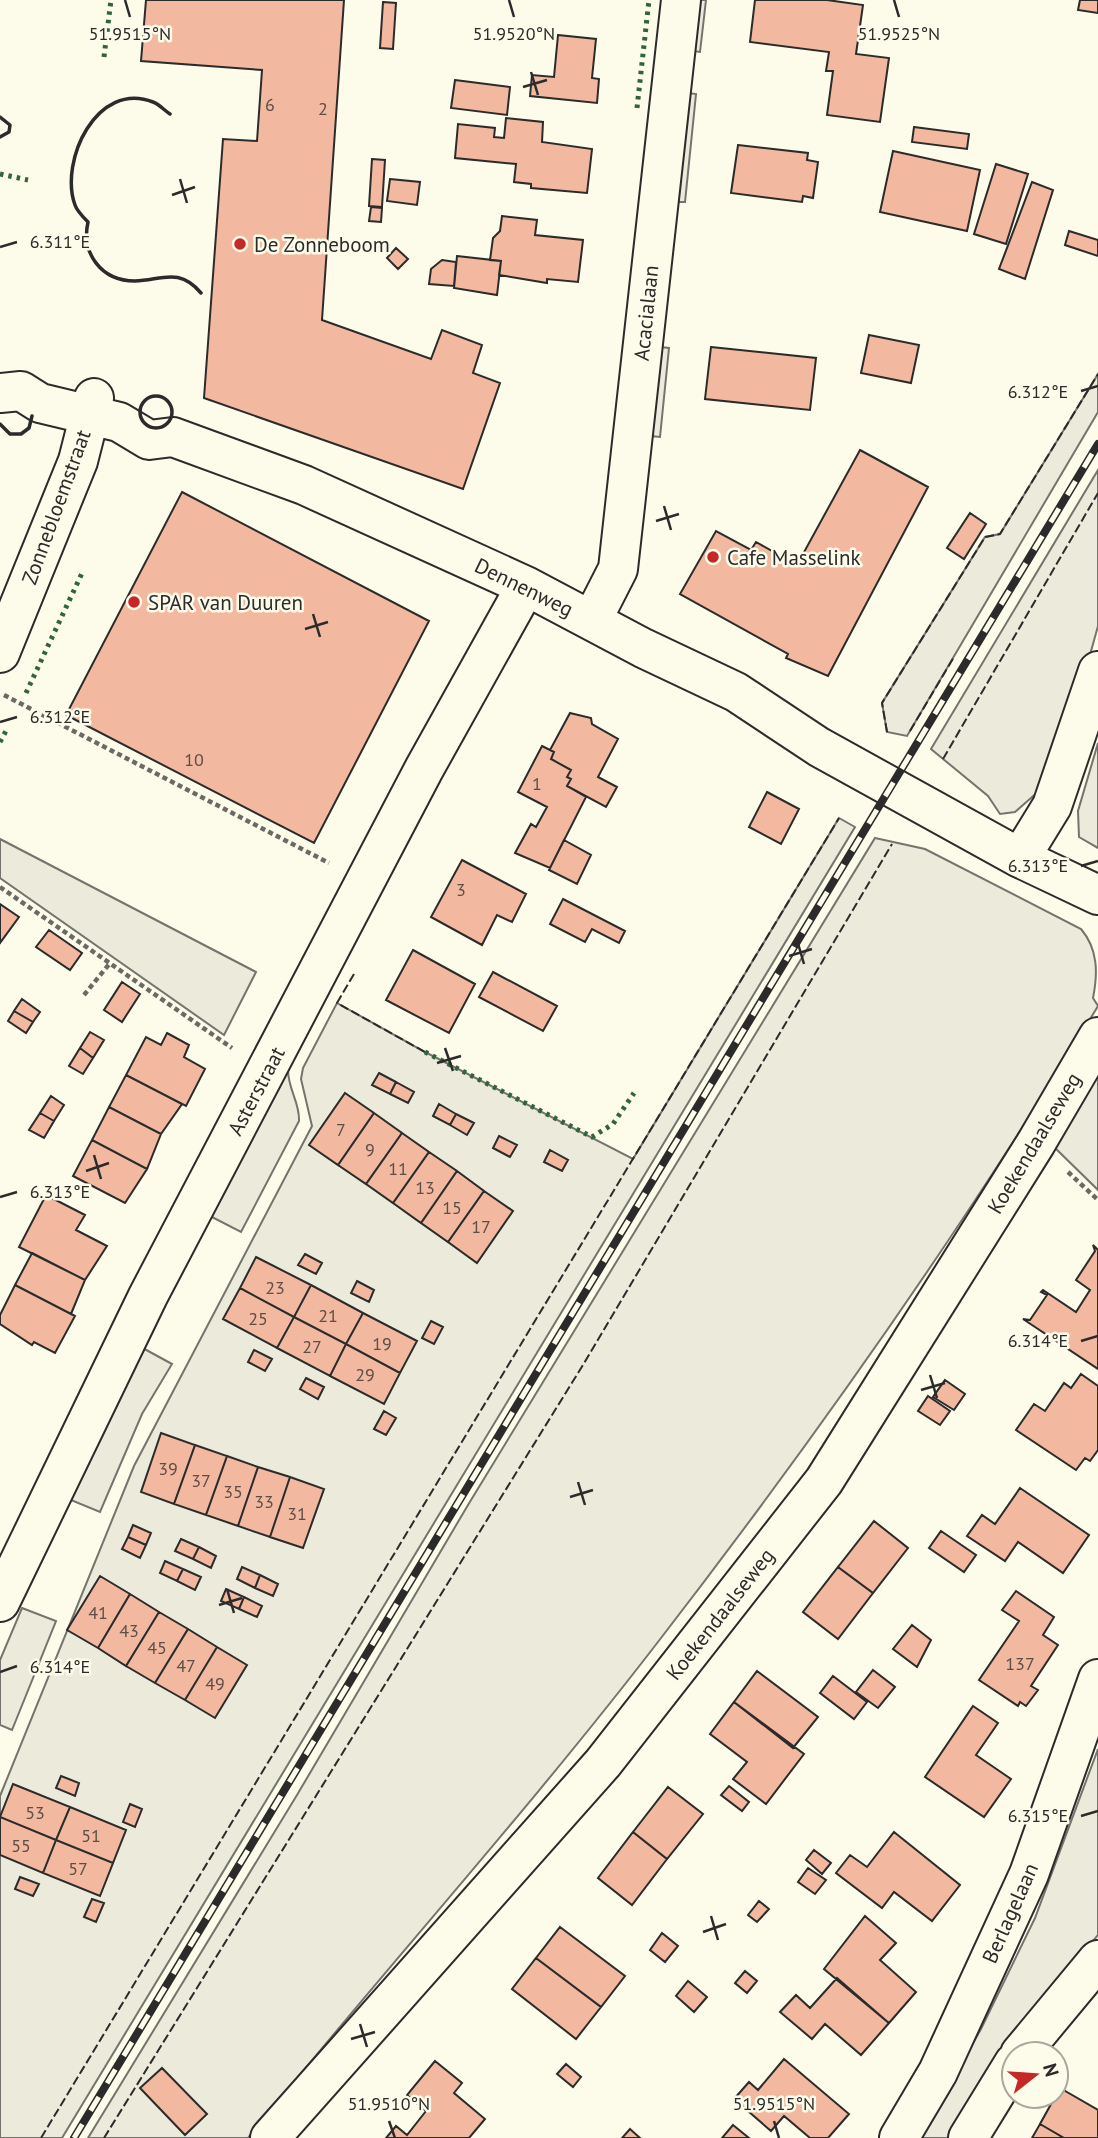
<svg xmlns="http://www.w3.org/2000/svg" width="1098" height="2138" font-family="'PT Sans',sans-serif">
<style>
.green{fill:#ecebdb;stroke:#74746e;stroke-width:2}
.building{fill:#f2b8a0;stroke:#2b2b2b;stroke-width:2}
.lines{fill:none;stroke-linecap:round;stroke-linejoin:round}
.street-casing{stroke:#2b2b2b;stroke-width:42}
.path{stroke:#6a6964;stroke-width:4.5;stroke-dasharray:5 3.5;stroke-linecap:butt}
.street{stroke:#fdfbea;stroke-width:38}
.rail-casing{stroke:#2b2b2b;stroke-width:8}
.rail{stroke:#fdfbea;stroke-width:5;stroke-dasharray:16;stroke-linecap:butt}
.hedge{stroke:#34623c;stroke-width:5;stroke-dasharray:3.5 5;stroke-linecap:butt}
.fence{stroke:#2b2b2b;stroke-width:2;stroke-dasharray:9 3.5;stroke-linecap:butt}
.wall{stroke:#2b2b2b;stroke-width:3.5}
.ticks{fill:none;stroke:#2b2b2b;stroke-width:2.5}
.poi-dot{fill:#c62828;stroke:#fdfbea;stroke-width:2.5}
.labels{text-anchor:middle;dominant-baseline:central;stroke-width:5;stroke-linejoin:round;paint-order:stroke}
.number-label{font-size:18px;fill:#5d4e48}
.poi-label{font-size:21px;fill:#2b2b2b;stroke:#fdfbea;text-anchor:start}
.street-label{font-size:21px;fill:#2b2b2b;stroke:#fdfbea}
.ticks-label{font-size:18px;text-anchor:middle;fill:#2b2b2b;stroke:#fdfbea;stroke-width:5;stroke-linejoin:round;paint-order:stroke}
</style>
<rect width="100%" height="100%" fill="#fdfbea"/>
<path class="green" d="M698 0H706L700 52 692 51Z
M688 93 696 94 685 202H676Z
M660 347 669 348 660 437 651 436Z
M1098 374V412L907 736 887 732 882 703 985 537 1000 534Z
M1098 470V626L1068 734 1047 784 1015 812 1000 814 988 796 931 749Z
M1098 743V848L1079 837 1078 811Z
M839 818 855 827 62 2138H0V1796L134 1466 312 1126 301 1079 303 1068 337 1003 425 1052 633 1159Z
M875 838 925 849 1081 929C1098 949 1098 973 1093 998L1098 1006C966 1224 817 1436 661 1638 529 1810 384 1970 248 2138H88L297 1795 468 1505Z
M0 839 256 972 224 1035 0 878Z
M1098 1060V1190L1049 1142Z
M288 1068C287 1088 300 1102 299 1121L241 1232 208 1215Z
M139 1346 172 1364 142 1414 100 1512 66 1498Z
M22 1608 56 1621 12 1730 0 1725V1660Z
M1098 1749V1935L1020 2031 951 2138H919L981 2029 1035 1918Z"/>
<path class="building" d="M146 0H344L322 320 431 359 442 330 482 345 473 373 500 383 463 489 204 398 223 139 257 141 262 70 141 61Z
M755 0H827L863 5 856 54 889 58 880 122 827 115 833 71H826L829 52 750 42Z
M1080 0H1098V13L1078 10Z
M383 2 396 3 393 49 380 48Z
M558 35 596 39 592 78 599 79 597 103 530 96 532 75 554 77Z
M455 80 510 87 507 115 451 108Z
M506 118 543 122 542 142 592 149 587 193 531 188V184L514 182 516 164 455 158 458 124 495 128 494 137 504 138Z
M914 127 969 134 967 149 912 142Z
M738 145 808 153 807 160 818 162 813 198 803 196 802 202 731 193Z
M893 151 980 170 967 231 880 212Z
M372 159 385 160 382 207 369 206Z
M996 164 1028 174 1006 244 974 234Z
M390 179 420 182 417 205 387 201Z
M1032 182 1053 190 1025 279 999 269Z
M371 207 382 208 381 222 369 221Z
M502 216 537 220 535 235 583 240 578 282 547 279V283L499 275 501 261 490 260 493 238 500 231Z
M1069 231 1098 240V256L1065 245Z
M396 248 408 259 398 269 387 258Z
M457 256 501 261 497 295 454 288Z
M442 260 456 262 454 286 429 284 431 269Z
M869 335 919 345 911 383 861 373Z
M711 347 816 358 810 410 705 399Z
M860 450 928 487 828 676 786 658 788 654 680 594 716 531 751 550 756 542 797 565Z
M182 492 429 621 314 843 66 715Z
M970 513 986 524 964 559 947 548Z
M570 713 591 718 592 724 618 739 598 777 617 787 606 807 567 786 571 779 567 777 571 770 551 759 554 752 550 750Z
M542 746 554 752 551 759 571 770 567 777 571 779 567 786 586 797 550 868 515 853 531 824 536 827 547 807 518 792Z
M767 792 799 809 781 844 749 827Z
M564 840 591 855 577 884 549 870Z
M462 860 526 894 512 922 497 915 482 945 431 917Z
M563 899 625 931 619 943 592 929 585 942 550 924Z
M0 904 19 917 0 943Z
M49 930 82 953 70 970 36 947Z
M413 950 475 984 449 1033 386 1000Z
M493 972 557 1006 543 1031 479 997Z
M122 982 140 994 122 1022 104 1010Z
M22 999 40 1012 33 1022 14 1011Z
M14 1011 33 1022 26 1033 8 1021Z
M90 1032 104 1040 93 1058 80 1048Z
M167 1033 189 1045 184 1057 205 1069 186 1106 126 1075 146 1037 161 1045Z
M80 1048 93 1058 83 1074 69 1066Z
M379 1073 396 1082 390 1094 372 1085Z
M126 1075 182 1104 161 1134 109 1107Z
M396 1082 414 1092 408 1103 390 1094Z
M345 1093 374 1113 338 1165 309 1145Z
M51 1096 64 1105 54 1121 40 1113Z
M439 1104 456 1114 450 1125 433 1116Z
M109 1107 161 1134 147 1169 92 1140Z
M40 1113 54 1121 44 1138 29 1130Z
M374 1113 402 1133 366 1184 338 1165Z
M456 1114 474 1123 467 1135 450 1125Z
M402 1133 429 1152 393 1203 366 1184Z
M499 1136 517 1145 510 1157 493 1148Z
M92 1140 147 1169 125 1203 73 1176Z
M550 1150 568 1160 562 1171 544 1162Z
M429 1152 457 1171 421 1223 393 1203Z
M457 1171 484 1191 448 1242 421 1223Z
M484 1191 513 1211 477 1263 448 1242Z
M46 1195 85 1215 76 1230 107 1246 85 1280 19 1247Z
M1093 1245 1098 1250V1369L1023 1319 1030 1320 1047 1295 1041 1292 1043 1290 1076 1312 1090 1290 1076 1280 1095 1251Z
M32 1253 85 1280 71 1314 15 1285Z
M305 1254 322 1263 316 1274 298 1265Z
M256 1257 311 1285 294 1317 240 1288Z
M357 1281 374 1290 369 1302 351 1293Z
M15 1285 75 1316 55 1353 34 1342 32 1345 0 1324V1315Z
M311 1285 363 1313 346 1344 294 1317Z
M240 1288 294 1317 277 1348 223 1319Z
M363 1313 417 1341 400 1373 346 1344Z
M294 1317 346 1344 330 1376 277 1348Z
M431 1321 443 1327 434 1344 422 1338Z
M346 1344 400 1373 384 1404 330 1376Z
M254 1350 272 1359 265 1371 248 1362Z
M1081 1374 1098 1386V1450L1090 1461 1085 1458 1076 1470 1016 1430 1034 1404 1045 1411 1064 1383 1071 1388Z
M306 1378 324 1387 318 1399 300 1389Z
M945 1380 965 1394 954 1410 933 1397Z
M928 1396 950 1411 940 1425 918 1411Z
M384 1411 396 1418 386 1435 374 1429Z
M161 1433 195 1445 174 1504 141 1492Z
M195 1445 227 1456 206 1515 174 1504Z
M227 1456 258 1467 238 1526 206 1515Z
M258 1467 290 1477 270 1537 238 1526Z
M290 1477 324 1489 303 1548 270 1537Z
M1020 1488 1089 1535 1063 1573 1018 1542 1005 1561 967 1536 982 1515 995 1524Z
M874 1521 908 1548 873 1593 838 1567Z
M133 1525 151 1533 146 1545 128 1537Z
M941 1531 976 1555 964 1572 929 1548Z
M128 1537 146 1545 140 1558 122 1549Z
M181 1539 199 1547 193 1559 175 1551Z
M199 1547 216 1556 211 1568 193 1559Z
M165 1561 183 1569 177 1581 160 1573Z
M242 1567 260 1575 255 1588 237 1579Z
M838 1567 873 1593 838 1639 803 1612Z
M183 1569 201 1577 195 1590 177 1581Z
M260 1575 278 1584 273 1596 255 1588Z
M100 1576 130 1594 98 1648 67 1630Z
M226 1589 244 1597 239 1609 221 1601Z
M1016 1591 1054 1617 1043 1635 1058 1645 1031 1686 1038 1690 1026 1706 1020 1702 1018 1706 979 1680 1019 1621 1002 1610Z
M130 1594 159 1612 126 1666 98 1648Z
M244 1597 262 1606 257 1617 239 1609Z
M159 1612 188 1629 155 1683 126 1666Z
M912 1625 931 1640 917 1667 893 1649Z
M188 1629 217 1647 185 1700 155 1683Z
M217 1647 247 1665 215 1718 185 1700Z
M873 1670 895 1687 878 1708 856 1692Z
M757 1671 818 1717 793 1748 734 1702Z
M833 1676 867 1702 854 1719 820 1693Z
M734 1702 804 1754 766 1804 733 1779 747 1762 710 1734Z
M973 1706 998 1723 976 1755 1011 1779 984 1817 925 1777Z
M61 1776 79 1783 75 1796 56 1788Z
M13 1784 70 1807 56 1840 0 1817Z
M729 1786 749 1802 742 1811 721 1795Z
M668 1787 703 1814 667 1859 633 1832Z
M130 1804 142 1809 135 1827 123 1822Z
M70 1807 126 1830 113 1863 56 1840Z
M0 1817 56 1840 43 1873 0 1855Z
M633 1832 667 1859 632 1905 598 1878Z
M894 1832 960 1885 932 1921 894 1892 882 1908 836 1873 850 1855 867 1867Z
M56 1840 113 1863 100 1896 43 1873Z
M814 1850 831 1863 822 1874 806 1860Z
M808 1868 826 1880 815 1894 798 1882Z
M20 1877 39 1884 33 1896 15 1889Z
M92 1899 104 1903 96 1922 84 1917Z
M759 1901 769 1909 757 1922 748 1915Z
M865 1916 896 1943 880 1960 916 1992 889 2023 824 1969Z
M560 1927 625 1976 601 2007 536 1958Z
M662 1933 678 1946 665 1962 650 1950Z
M536 1958 601 2007 576 2039 512 1989Z
M745 1971 757 1981 747 1993 735 1983Z
M837 1978 889 2023 861 2055 825 2024 812 2039 780 2012 796 1995 810 2008Z
M688 1981 707 1997 694 2012 676 1996Z
M784 2059 849 2114 828 2138H810L784 2116 771 2131 734 2099 749 2082 758 2090Z
M435 2061 462 2083 454 2093 485 2119 469 2138H386L396 2126 407 2135 426 2111 407 2095Z
M566 2064 581 2077 573 2087 557 2074Z
M162 2068 207 2114 185 2135 140 2088Z
M1060 2088 1098 2110V2138H1064L1040 2124Z
M1040 2124 1064 2138H1032Z
M733 2125 749 2138H722Z
M630 2129 640 2138H622Z"/>
<g class="lines">
<defs>
<path id="street" d="M0 393 21 391 40 403 119 422 149 440 173 437 304 485 526 586 643 648 736 692 819 747 1020 858 1098 895
M592 620 618 569 681 0
M0 653 78 461 94 398
M1020 858 1052 806 1098 671
M0 1602 148 1296 424 769 526 586
M1020 2054 1098 1960
M270 2138 603 1763 824 1481 1036 1143 1098 1037
M899 2138 938 2072 1029 1874 1098 1679
M968 2138 1014 2063"/>
</defs>
<use href="#street" class="street-casing"/>
<path class="path" d="M4 695 329 863
M0 887 232 1048
M84 995 110 963
M1068 1172 1098 1200"/>
<use href="#street" class="street"/>
<defs>
<path id="rail" d="M74 2138 1098 444"/>
</defs>
<use href="#rail" class="rail-casing"/>
<use href="#rail" class="rail"/>
<path class="hedge" d="M104 57 111 0
M637 108 649 0
M0 174 28 180
M26 693 83 571
M0 742 7 729
M425 1052 592 1137 613 1124 634 1093"/>
<path class="fence" d="M910 731 954 657
M887 732 882 703 985 537 1000 534 1098 374
M943 759 1098 493
M354 974 337 1003 425 1052
M41 2138 839 818
M104 2138 583 1365 892 844"/>
<path class="wall" d="M170 114C165 111 159 104 153 102 97 80 59 161 75 205 77 211 83 217 88 222 81 253 101 281 135 281 162 280 179 267 201 293
M0 117 10 125 9 132 0 137
M140 412a16 16 0 1 1 32 0a16 16 0 1 1-32 0Z
M0 424 10 434H21L29 428 32 416"/>
</g>
<path class="ticks" d="M125 0 130 17M509 0 514 17M894 0 899 17M531 72 538 95M523 87 547 80M180 179 187 203M172 195 195 187M0 247 17 242M1081 391 1098 386M664 506 671 530M656 521 679 514M313 614 320 637M305 629 328 622M0 722 17 717M1081 866 1098 861M797 940 804 964M789 956 812 949M445 1048 453 1071M437 1063 461 1056M94 1155 101 1179M86 1171 109 1163M0 1197 17 1192M1081 1341 1098 1336M930 1375 937 1398M921 1390 945 1383M578 1482 585 1505M570 1497 593 1490M227 1589 234 1613M219 1605 242 1598M0 1672 17 1666M1081 1816 1098 1811M711 1916 718 1940M703 1932 726 1924M360 2024 367 2047M351 2039 375 2032M389 2121 395 2138M774 2121 779 2138"/>
<g class="poi-dot">
<circle cx="240" cy="244" r="7"/>
<circle cx="713" cy="557" r="7"/>
<circle cx="134" cy="602" r="7"/>
</g>
<g class="labels">
<g class="number-label">
<text x="270" y="104">6</text>
<text x="323" y="108">2</text>
<text x="194" y="759">10</text>
<text x="537" y="783">1</text>
<text x="461" y="889">3</text>
<text x="341" y="1129">7</text>
<text x="370" y="1149">9</text>
<text x="398" y="1168">11</text>
<text x="425" y="1187">13</text>
<text x="452" y="1207">15</text>
<text x="481" y="1226">17</text>
<text x="275" y="1287">23</text>
<text x="328" y="1315">21</text>
<text x="258" y="1318">25</text>
<text x="382" y="1343">19</text>
<text x="312" y="1346">27</text>
<text x="365" y="1374">29</text>
<text x="168" y="1468">39</text>
<text x="201" y="1480">37</text>
<text x="233" y="1491">35</text>
<text x="264" y="1501">33</text>
<text x="297" y="1513">31</text>
<text x="98" y="1612">41</text>
<text x="129" y="1630">43</text>
<text x="157" y="1647">45</text>
<text x="1020" y="1663">137</text>
<text x="186" y="1665">47</text>
<text x="215" y="1683">49</text>
<text x="35" y="1812">53</text>
<text x="91" y="1835">51</text>
<text x="21" y="1845">55</text>
<text x="78" y="1868">57</text>
</g>
<g class="poi-label">
<text x="254" y="244">De Zonneboom</text>
<text x="727" y="557">Cafe Masselink</text>
<text x="148" y="602">SPAR van Duuren</text>
</g>
<g class="street-label">
<text transform="translate(646 313) rotate(-84)">Acacialaan</text>
<text transform="translate(56 507) rotate(-70)">Zonnebloemstraat</text>
<text transform="translate(524 587) rotate(26)">Dennenweg</text>
<text transform="translate(256 1091) rotate(-62)">Asterstraat</text>
<text transform="translate(1034 1143) rotate(-59)">Koekendaalseweg</text>
<text transform="translate(720 1614) rotate(-52)">Koekendaalseweg</text>
<text transform="translate(1010 1913) rotate(-66)">Berlagelaan</text>
</g>
</g>
<g class="ticks-label">
<text x="130" y="40">51.9515°N</text>
<text x="514" y="40">51.9520°N</text>
<text x="899" y="40">51.9525°N</text>
<text x="60" y="248">6.311°E</text>
<text x="1038" y="398">6.312°E</text>
<text x="60" y="723">6.312°E</text>
<text x="1038" y="872">6.313°E</text>
<text x="60" y="1198">6.313°E</text>
<text x="1038" y="1347">6.314°E</text>
<text x="60" y="1673">6.314°E</text>
<text x="1038" y="1822">6.315°E</text>
<text x="389" y="2110">51.9510°N</text>
<text x="774" y="2110">51.9515°N</text>
</g>
<g transform="translate(1035 2075) rotate(73)"><circle r="33" fill="#fdfbea" stroke="#a9a89e" stroke-width="2"/>
<path d="M0-5L12 26L0 18L-12 26Z" fill="#c62828"/>
<text y="-10" font-size="19" font-weight="bold" text-anchor="middle" fill="#2b2b2b">N</text>
</g>
</svg>
